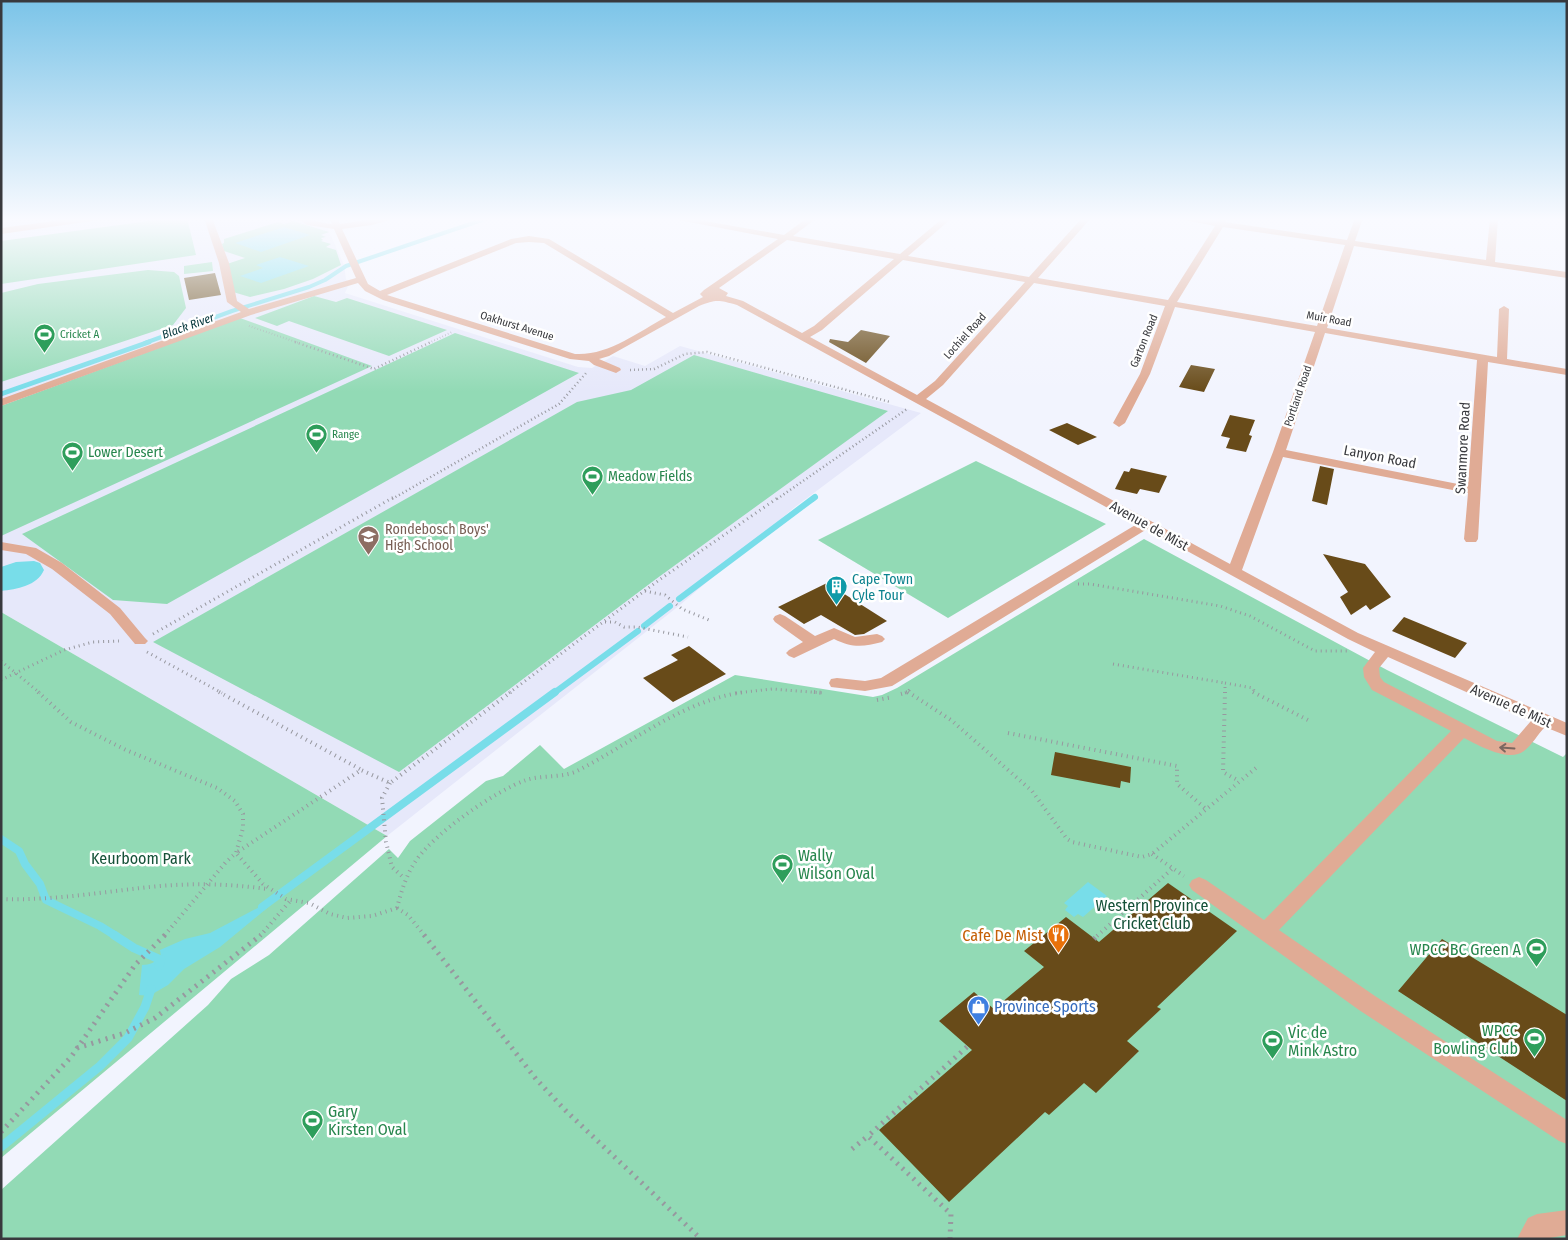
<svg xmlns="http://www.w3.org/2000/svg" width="1568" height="1240" font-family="'Fira Sans Condensed',sans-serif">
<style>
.built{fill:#e6e8fa}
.green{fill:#92dab5}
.water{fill:#78dde9}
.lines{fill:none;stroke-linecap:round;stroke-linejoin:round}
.stream-far4{stroke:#78dde9;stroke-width:4}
.stream-far3{stroke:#78dde9;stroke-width:5}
.stream-far2{stroke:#78dde9;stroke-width:6}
.stream-far1{stroke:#78dde9;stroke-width:8}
.stream{stroke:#78dde9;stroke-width:9}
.building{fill:#684b19}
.path-far4{stroke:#97989f;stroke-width:2;stroke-dasharray:0.5 2.5;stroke-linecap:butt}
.path-far3{stroke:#97989f;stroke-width:2.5;stroke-dasharray:1 3;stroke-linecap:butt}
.path-far2{stroke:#97989f;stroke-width:3;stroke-dasharray:1 4;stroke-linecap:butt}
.path-far1{stroke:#97989f;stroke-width:4;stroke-dasharray:1 4.5;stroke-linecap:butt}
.path{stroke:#97989f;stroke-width:5;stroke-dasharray:2 5.5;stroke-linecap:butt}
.minor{fill:#e0ab95;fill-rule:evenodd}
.oneway{stroke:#7b6760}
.labels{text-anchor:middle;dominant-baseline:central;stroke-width:5;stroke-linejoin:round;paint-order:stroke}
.far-street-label{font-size:11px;fill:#38393d;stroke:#fff}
.far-leisure-label{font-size:11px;fill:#27864d;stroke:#fff;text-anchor:start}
.far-water-label{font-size:12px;font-style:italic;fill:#003338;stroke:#fff}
.street-label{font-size:14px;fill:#38393d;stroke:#fff}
.leisure-label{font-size:14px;fill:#27864d;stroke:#fff;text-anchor:start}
.education-label{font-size:14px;fill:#785e54;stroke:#fff;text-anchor:start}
.culture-label{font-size:14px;fill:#0d838f;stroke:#fff;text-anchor:start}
.near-leisure-label{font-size:16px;fill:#27864d;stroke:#fff;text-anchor:start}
.near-park-label{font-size:16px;fill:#155138;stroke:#fff}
.near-food-label{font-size:16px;fill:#c56008;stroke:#fff;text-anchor:end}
.near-shop-label{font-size:16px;fill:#366cbe;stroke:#fff;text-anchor:start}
</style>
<rect width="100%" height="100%" fill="#f2f4fe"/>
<path class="built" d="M1 218H323L344 265 346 279 349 284 345 293 578 367 592 368 613 356 645 366 680 346 921 413 795 507 680 605 387 836 1 612Z"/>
<path class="green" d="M171 218H187L196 255 1 284V241Z
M293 221 329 232 321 235 326 237 321 238 323 240 321 241 331 244 326 247 336 250 341 265 313 279 284 289 250 297 233 292 227 264 245 258 224 251 222 244 224 243V239L278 222 284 224Z
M212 262 213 271 184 274V266Z
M148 270 174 272 179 276 186 308 173 325 1 382V293L38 284Z
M314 296 336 302 347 298 447 330 389 356 289 321 277 326 255 318Z
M240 318 372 366 1 536V406Z
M455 333 579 373 167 604 113 600 22 534Z
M694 355 888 411 656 579 399 772 153 642 577 402 631 390Z
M976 461 1106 524 948 618 818 540Z
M1144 539 1387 670 1563 757 1567 753V1239H1V1190L208 1005 231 979 269 955 389 849 398 858 410 841 486 781 503 776 540 745 564 769 735 675 873 697 882 695 897 688Z
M1 612 387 836 1 1158Z"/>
<path class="water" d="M284 227 310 235 261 252 235 243Z
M280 257 309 266 261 283 240 276 263 268 256 265Z
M34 561 40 563 44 570C37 586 17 589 1 591V567L16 562Z
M1088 882 1107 896 1083 917 1078 914 1074 917 1065 910 1068 906 1064 903Z
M269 902 272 904 220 947 184 969 168 985 149 996 139 995 142 965C150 965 155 962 161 957L160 950 185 939 210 933Z"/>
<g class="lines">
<path class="stream-far4" d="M145 343 232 311 309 287 325 280 346 266 488 218"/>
<path class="stream-far3" d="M1 394 149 342
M813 499 815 497"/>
<path class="stream-far2" d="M679 599 815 497
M644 626 670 606
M554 693 638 631"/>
<path class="stream-far1" d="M1 839 19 851 25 864 40 884 46 900 100 926 116 936
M262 907 555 692"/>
<path class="stream" d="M114 935 134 948 161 960 159 966
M1 1147 100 1066 128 1038 145 1007 151 989"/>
</g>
<path class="building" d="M215 273 221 295 189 300 184 278Z
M861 330 890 336 866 363 829 342 830 339 848 342Z
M1191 365 1215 369 1204 392 1179 387Z
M1230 415 1255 420 1249 435 1252 436 1246 452 1226 448 1230 438 1221 436Z
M1067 423 1097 437 1078 445 1049 430Z
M1320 466 1334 469 1327 505 1312 501Z
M1131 468 1167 476 1159 493 1140 489 1137 494 1115 489 1124 471 1129 472Z
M1323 554 1365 564 1391 597 1370 610 1366 605 1351 615 1340 597 1348 592Z
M827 583 887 621 864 634 855 635 821 615 804 624 778 607Z
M1404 617 1467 643 1455 658 1392 631Z
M689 646 726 674 673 702 643 678 678 660 671 655Z
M1055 752 1131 767 1130 783 1121 781 1120 788 1051 775Z
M1168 883 1237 931 1157 1007 1161 1009 1127 1041 1139 1051 1096 1093 1084 1083 1049 1115 1045 1112 949 1202 879 1130 972 1050 939 1021 974 992 994 1009 1044 967 1024 951 1066 917 1099 942Z
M1442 939 1567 1015V1101L1398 991Z"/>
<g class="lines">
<path class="path-far4" d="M249 326 299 343
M429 343 452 332"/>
<path class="path-far3" d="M295 342 374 369 431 342
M630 370 654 369 685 354 707 352 890 402
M392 499 559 404 587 372
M777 499 907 409"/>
<path class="path-far2" d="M1078 584H1090L1220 606 1250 616 1315 651H1349
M645 591 665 595 682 609 709 620
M605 622H615L624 627H637L688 637
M153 634 394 497
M147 652 222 693
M1 661 40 693
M1113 664 1225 683
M1 680 64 650 93 642 119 641
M509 693 659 580 779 497
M736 693 772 689 824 693
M905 693 908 692 911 687
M1225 693V683L1253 688 1255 693"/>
<path class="path-far1" d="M38 692 71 722 126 750 217 788 235 801 243 814V828L236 853 226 862 164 936
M219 692 360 769
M814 692 824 693
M908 692 951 720 1032 791 1067 839 1072 842 1142 857 1152 854 1256 768
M1225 692 1223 772 1239 781
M1253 692 1308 720
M901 694 908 692
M877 700 893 697
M1008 733 1177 766V784L1206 809
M390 783 382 798 386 842 392 867 405 879
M1152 854 1184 876
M1 899C55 901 107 891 160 886 196 883 232 884 267 889
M397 908C401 892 406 876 415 862 433 834 495 791 526 780 542 775 559 778 575 772 631 744 682 700 745 692
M397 908 372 916 347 918 330 914 309 903 286 899 263 884 236 853 361 770 390 783 511 692
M397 908 408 915 425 936
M260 936 290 901
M1097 936 1172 869"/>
<path class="path" d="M424 935 536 1079 566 1111 701 1239
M1094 939 1098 935
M77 1048 125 1033 155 1018 261 935
M1 1132 71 1057 135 965 165 935
M852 1149 868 1136
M950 1239 951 1214 868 1136 968 1046"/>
<path class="minor" d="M78 218H103L99 220 1 234V228Z
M204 218H212L229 263 237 301 249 309 356 278 334 229 307 225 297 218C309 218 319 223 332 224L329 218H337L340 224 381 218H397L372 225 342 229 368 284 380 291 511 239 529 236 549 239 673 313 703 297 700 294 704 290 778 239 668 218H688L784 235 807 218H817L793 236 900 254 943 218H952L908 256 1029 277 1082 218H1091L1038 278 1168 300 1215 226 1174 218H1197L1218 221 1220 218H1228L1225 222 1347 240 1355 218H1363L1355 241 1486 260 1490 218H1498L1495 262 1567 272V278L1354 246 1327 328 1497 357 1499 309 1504 306 1509 309 1507 359 1567 369V375L1488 362 1478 539 1476 542H1466L1464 539 1468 493 1283 457 1242 570 1358 633 1567 723V736L1545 727C1538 734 1532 745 1524 751 1509 763 1478 745 1464 738L1279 930 1375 996 1567 1120V1144L1559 1141 1359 1010 1192 890 1189 885 1192 880 1199 877 1206 880 1264 920 1451 731 1372 690 1364 677 1363 668 1375 652 1348 639 1147 529 892 686 865 691 831 687 829 683 831 679 837 678 865 681 881 678 1137 524 737 305C719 300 716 299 699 306L609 356 599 359 620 368 621 370 616 373 594 365 589 361 570 359 383 300 365 291 358 283 251 315 1 406V399L241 312 227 302 219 263ZM1223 227 1345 245 1317 326 1177 302ZM787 240 894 259 814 326 802 333 743 301 726 296 728 293 719 288ZM529 242 544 243 666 317C638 332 608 356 575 354L387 295 516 243ZM903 260 1025 282 935 381 917 395 810 337 822 330ZM1034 283 1165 306 1140 374 1113 423 1119 427 1125 423 1150 374 1175 307 1315 332 1273 452 1230 564 926 399 943 385ZM1325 333 1477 360 1468 486 1286 450ZM1388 657 1531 721 1512 743 1497 741 1384 682 1380 677 1379 668Z
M1 542 36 548 62 563 120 608 145 638 148 641 145 644H135L110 614 52 569 26 554 1 550Z
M780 614 785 616 815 636 834 628 855 637 877 634 882 636 885 639 882 642C863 647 852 648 834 639L794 658 789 656 786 653 789 650 803 642 775 622 773 619 775 616Z
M1567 1210V1235L1544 1239H1517L1528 1218 1537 1214Z"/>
</g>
<defs><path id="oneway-shaft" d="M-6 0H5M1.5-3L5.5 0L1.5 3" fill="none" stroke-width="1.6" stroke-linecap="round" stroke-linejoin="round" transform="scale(1.25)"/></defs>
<use class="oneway" href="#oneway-shaft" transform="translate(1507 748) rotate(-176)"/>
<linearGradient id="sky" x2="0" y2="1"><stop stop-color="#7bc4e8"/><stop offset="0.56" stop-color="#f9faff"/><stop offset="1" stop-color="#f9faff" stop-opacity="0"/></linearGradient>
<rect width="1568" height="392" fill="url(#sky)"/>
<defs>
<symbol id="stadium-pin" viewBox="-11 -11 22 30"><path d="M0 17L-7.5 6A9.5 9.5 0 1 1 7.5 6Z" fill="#2e9e5b" stroke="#fff"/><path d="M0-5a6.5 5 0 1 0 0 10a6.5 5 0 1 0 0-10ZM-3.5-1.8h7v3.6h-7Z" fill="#fff"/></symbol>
<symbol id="school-pin" viewBox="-11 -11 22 30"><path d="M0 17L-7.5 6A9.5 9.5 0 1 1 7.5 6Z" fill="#8d6e63" stroke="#fff"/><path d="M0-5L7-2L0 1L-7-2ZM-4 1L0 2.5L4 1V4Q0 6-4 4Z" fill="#fff"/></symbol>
<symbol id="building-pin" viewBox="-11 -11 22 30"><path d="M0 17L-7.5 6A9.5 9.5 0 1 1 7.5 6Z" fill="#0f9aa8" stroke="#fff"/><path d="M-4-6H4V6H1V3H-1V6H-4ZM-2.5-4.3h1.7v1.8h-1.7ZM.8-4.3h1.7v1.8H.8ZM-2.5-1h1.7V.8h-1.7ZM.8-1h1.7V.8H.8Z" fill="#fff"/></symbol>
<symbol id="restaurant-pin" viewBox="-11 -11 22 30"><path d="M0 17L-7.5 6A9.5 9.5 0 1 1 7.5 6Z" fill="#e8710a" stroke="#fff"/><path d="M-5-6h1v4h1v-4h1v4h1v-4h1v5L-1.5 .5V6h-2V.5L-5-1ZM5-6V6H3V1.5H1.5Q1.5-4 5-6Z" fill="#fff"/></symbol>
<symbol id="shop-pin" viewBox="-11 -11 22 30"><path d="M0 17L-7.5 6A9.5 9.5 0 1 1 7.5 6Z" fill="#3f7fe0" stroke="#fff"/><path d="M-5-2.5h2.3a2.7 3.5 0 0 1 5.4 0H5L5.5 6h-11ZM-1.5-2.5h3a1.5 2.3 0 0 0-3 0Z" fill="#fff"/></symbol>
</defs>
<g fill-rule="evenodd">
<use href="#stadium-pin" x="32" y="322" width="25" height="34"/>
<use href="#stadium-pin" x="304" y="422" width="25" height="34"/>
<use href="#stadium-pin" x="60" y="440" width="25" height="34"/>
<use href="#stadium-pin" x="580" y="464" width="25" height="34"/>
<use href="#school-pin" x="356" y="524" width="25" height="34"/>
<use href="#building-pin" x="824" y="574" width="25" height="34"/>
<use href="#stadium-pin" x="770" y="852" width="25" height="34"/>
<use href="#restaurant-pin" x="1046" y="922" width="25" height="34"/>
<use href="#stadium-pin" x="1524" y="936" width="25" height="34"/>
<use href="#shop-pin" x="966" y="994" width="25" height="34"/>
<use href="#stadium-pin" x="1522" y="1026" width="25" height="34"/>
<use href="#stadium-pin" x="1260" y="1028" width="25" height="34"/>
<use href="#stadium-pin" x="300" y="1108" width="25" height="34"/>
</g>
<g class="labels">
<g class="far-street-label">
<text transform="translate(1329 319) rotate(10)">Muir Road</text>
<text transform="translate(517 326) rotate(17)">Oakhurst Avenue</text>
<text transform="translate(965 336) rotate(-48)">Lochiel Road</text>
<text transform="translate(1144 341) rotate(-68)">Garton Road</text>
<text transform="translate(1298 396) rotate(-71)">Portland Road</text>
</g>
<g class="far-leisure-label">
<text x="60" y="334">Cricket A</text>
<text x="332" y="434">Range</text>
</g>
<g class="far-water-label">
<text transform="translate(188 326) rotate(-20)">Black River</text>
</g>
<g class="street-label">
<text transform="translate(1463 448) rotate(-87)">Swanmore Road</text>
<text transform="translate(1380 457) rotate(11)">Lanyon Road</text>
<text transform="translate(1149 526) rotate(29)">Avenue de Mist</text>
<text transform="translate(1511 706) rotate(24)">Avenue de Mist</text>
</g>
<g class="leisure-label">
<text x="88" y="452">Lower Desert</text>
<text x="608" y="476">Meadow Fields</text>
</g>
<g class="education-label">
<text x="385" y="529">Rondebosch Boys'<tspan x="385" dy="16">High School</tspan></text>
</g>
<g class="culture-label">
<text x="852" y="579">Cape Town<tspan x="852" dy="16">Cyle Tour</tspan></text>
</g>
<g class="near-leisure-label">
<text x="798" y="855">Wally<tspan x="798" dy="18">Wilson Oval</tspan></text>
<text x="1521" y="949" text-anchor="end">WPCC BC Green A</text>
<text x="1518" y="1030" text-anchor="end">WPCC<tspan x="1518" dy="18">Bowling Club</tspan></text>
<text x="1288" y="1032">Vic de<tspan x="1288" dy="18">Mink Astro</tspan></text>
<text x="328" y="1111">Gary<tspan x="328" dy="18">Kirsten Oval</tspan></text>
</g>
<g class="near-park-label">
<text x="141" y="858">Keurboom Park</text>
<text x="1152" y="905">Western Province<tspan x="1152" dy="18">Cricket Club</tspan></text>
</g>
<g class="near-food-label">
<text x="1043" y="935">Cafe De Mist</text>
</g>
<g class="near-shop-label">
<text x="994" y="1006">Province Sports</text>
</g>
</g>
<rect width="1568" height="1240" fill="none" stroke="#38393d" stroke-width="5"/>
</svg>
